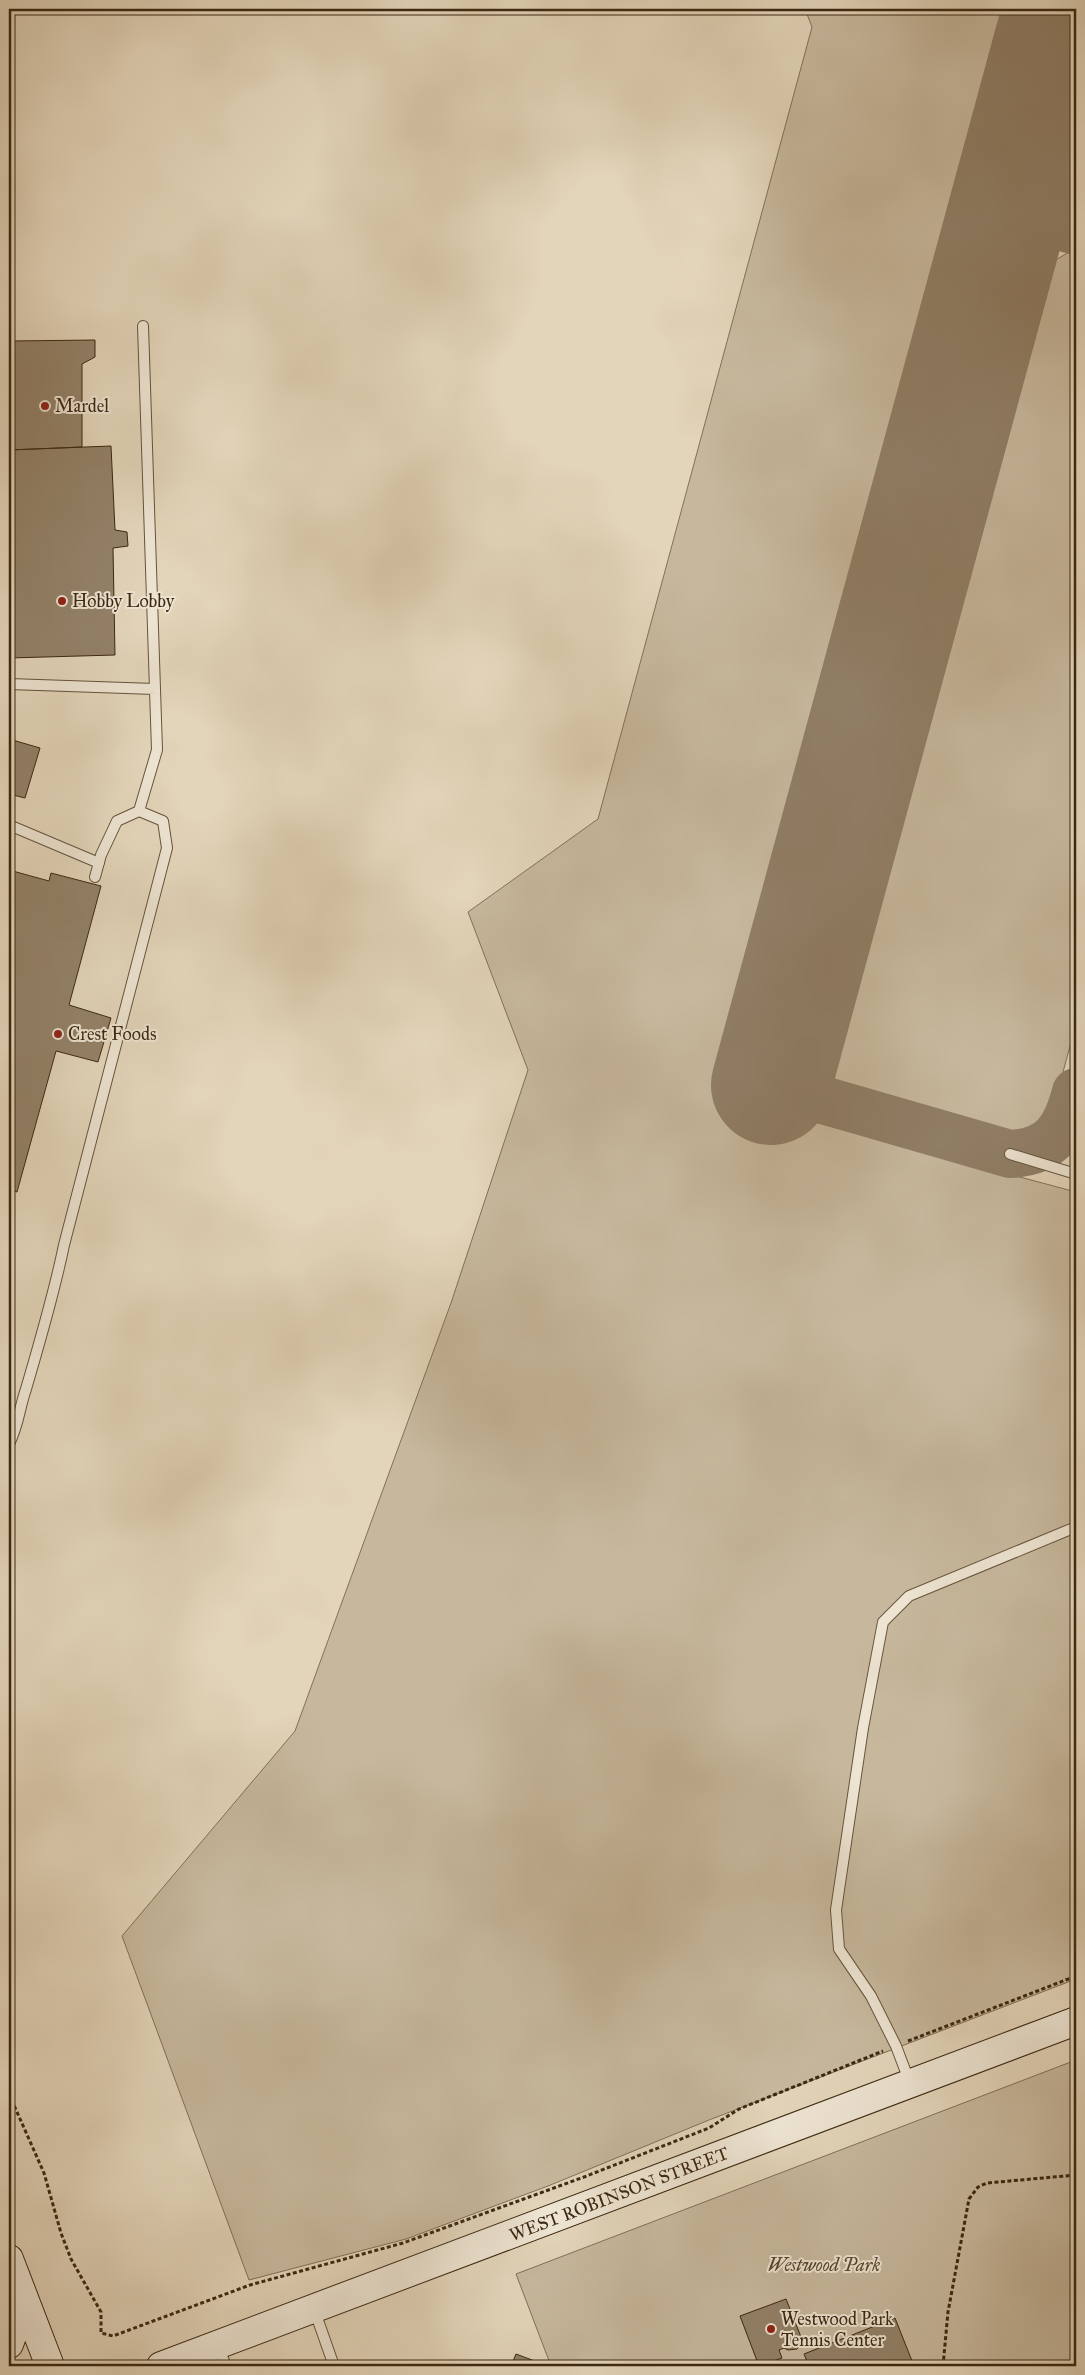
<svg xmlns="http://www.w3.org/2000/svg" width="1085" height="2375" font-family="'IM FELL Great Primer',serif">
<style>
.green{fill:#c7b89d;stroke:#827058}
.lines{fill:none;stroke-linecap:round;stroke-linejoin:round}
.taxiway{stroke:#907e66;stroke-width:48}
.runway{stroke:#907e66;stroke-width:120}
.building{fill:#938269;stroke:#3c2812}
.service-casing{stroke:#66533c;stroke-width:12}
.secondary-casing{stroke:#3c2812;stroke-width:30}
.path{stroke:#3c2812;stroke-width:3;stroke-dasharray:4 2.5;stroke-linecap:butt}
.service{stroke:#ede4d2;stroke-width:10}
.secondary{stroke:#ede4d2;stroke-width:28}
.poi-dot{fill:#8f2418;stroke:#ede4d2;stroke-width:2}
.labels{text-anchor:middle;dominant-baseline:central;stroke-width:4;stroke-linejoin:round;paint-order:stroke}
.poi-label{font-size:18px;fill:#3c2812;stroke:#ede4d2;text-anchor:start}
.street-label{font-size:18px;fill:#3c2812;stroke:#ede4d2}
.park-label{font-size:18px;font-style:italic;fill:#58452e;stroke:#ede4d2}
</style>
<rect width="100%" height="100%" fill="#e3d5ba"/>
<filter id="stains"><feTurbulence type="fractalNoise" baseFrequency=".004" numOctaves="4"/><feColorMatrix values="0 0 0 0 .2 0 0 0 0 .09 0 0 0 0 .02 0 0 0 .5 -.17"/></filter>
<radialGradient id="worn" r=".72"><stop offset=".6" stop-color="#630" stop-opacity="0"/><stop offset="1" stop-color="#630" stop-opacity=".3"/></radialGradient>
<path class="green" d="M805 9H1019L993 112 722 1111 800 1131 803 1119 1076 1192V1979L709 2120 548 2186 406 2239 249 2280 122 1936 295 1731 451 1303 528 1070 468 912 598 819 812 27Z
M1076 115V210C1052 179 1067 148 1076 115Z
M1073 250H1076V1024L1053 1109C1044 1128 1036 1136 1015 1138L850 1094C832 1082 827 1070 823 1049L1031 284 1041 268Z
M1076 2060V2366H551L516 2274Z"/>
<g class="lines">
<path class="taxiway" d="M1008 212 1076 231
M771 1085 1010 1154C1052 1152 1066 1130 1076 1092"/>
<path class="runway" d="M771 1085 1063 9"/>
</g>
<path class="building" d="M95 340V357L82 364V447L9 450V341Z
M111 446 115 530 127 532 128 546 113 548 115 655 9 658V450Z
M9 739 40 748 25 798 9 794Z
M9 870 49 881 51 873 101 886 69 1005 111 1018 98 1062 56 1051 17 1192 9 1190Z
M786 2299 803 2342 797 2349 788 2350 784 2348 779 2350 782 2358 759 2366 740 2316Z
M895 2318 914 2366H809L804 2354Z
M516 2354 540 2363 539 2366H511Z"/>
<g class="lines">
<defs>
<path id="service" d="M9 684 155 689
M139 811 157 750 143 326
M9 825 99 863
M1010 1154 1076 1174
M9 1444C19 1424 19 1409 26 1389 40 1341 54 1294 64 1245L167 848 163 821 139 811 117 821 101 855 95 877
M910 2083 896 2046 871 1996 839 1949 836 1910 863 1728 883 1622 909 1596 1076 1527
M314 2309 334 2366
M218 2346 226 2366"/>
<path id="secondary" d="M9 2259 50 2366
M9 2344 25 2301
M161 2366 1076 2021"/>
</defs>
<use href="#service" class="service-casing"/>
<use href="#secondary" class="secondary-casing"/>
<path class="path" d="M908 2041 1076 1976
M9 2094 44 2173 61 2233 71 2259 101 2312V2333L113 2336 250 2285 403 2243 584 2177 709 2128 739 2109 883 2051
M943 2366 948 2312 969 2199 978 2187 987 2183 1076 2175"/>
<use href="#service" class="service"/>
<use href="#secondary" class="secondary"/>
</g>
<g class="poi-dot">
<circle cx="45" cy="406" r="5"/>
<circle cx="62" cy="601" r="5"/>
<circle cx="58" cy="1034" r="5"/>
<circle cx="771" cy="2329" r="5"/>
</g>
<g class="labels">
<g class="poi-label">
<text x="55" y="406">Mardel</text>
<text x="72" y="601">Hobby Lobby</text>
<text x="68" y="1034">Crest Foods</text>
<text x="781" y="2319">Westwood Park<tspan x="781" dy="21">Tennis Center</tspan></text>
</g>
<g class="street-label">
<text transform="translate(619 2194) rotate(-21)">WEST ROBINSON STREET</text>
</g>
<g class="park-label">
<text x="824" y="2265">Westwood Park</text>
</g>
</g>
<rect width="1085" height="2375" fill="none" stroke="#e3d5ba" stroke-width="30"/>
<rect x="10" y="10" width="1065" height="2355" fill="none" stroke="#3c2812" stroke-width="2.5"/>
<rect x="15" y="15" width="1055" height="2345" fill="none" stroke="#3c2812"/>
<rect width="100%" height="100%" filter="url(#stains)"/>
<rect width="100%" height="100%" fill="url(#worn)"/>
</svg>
